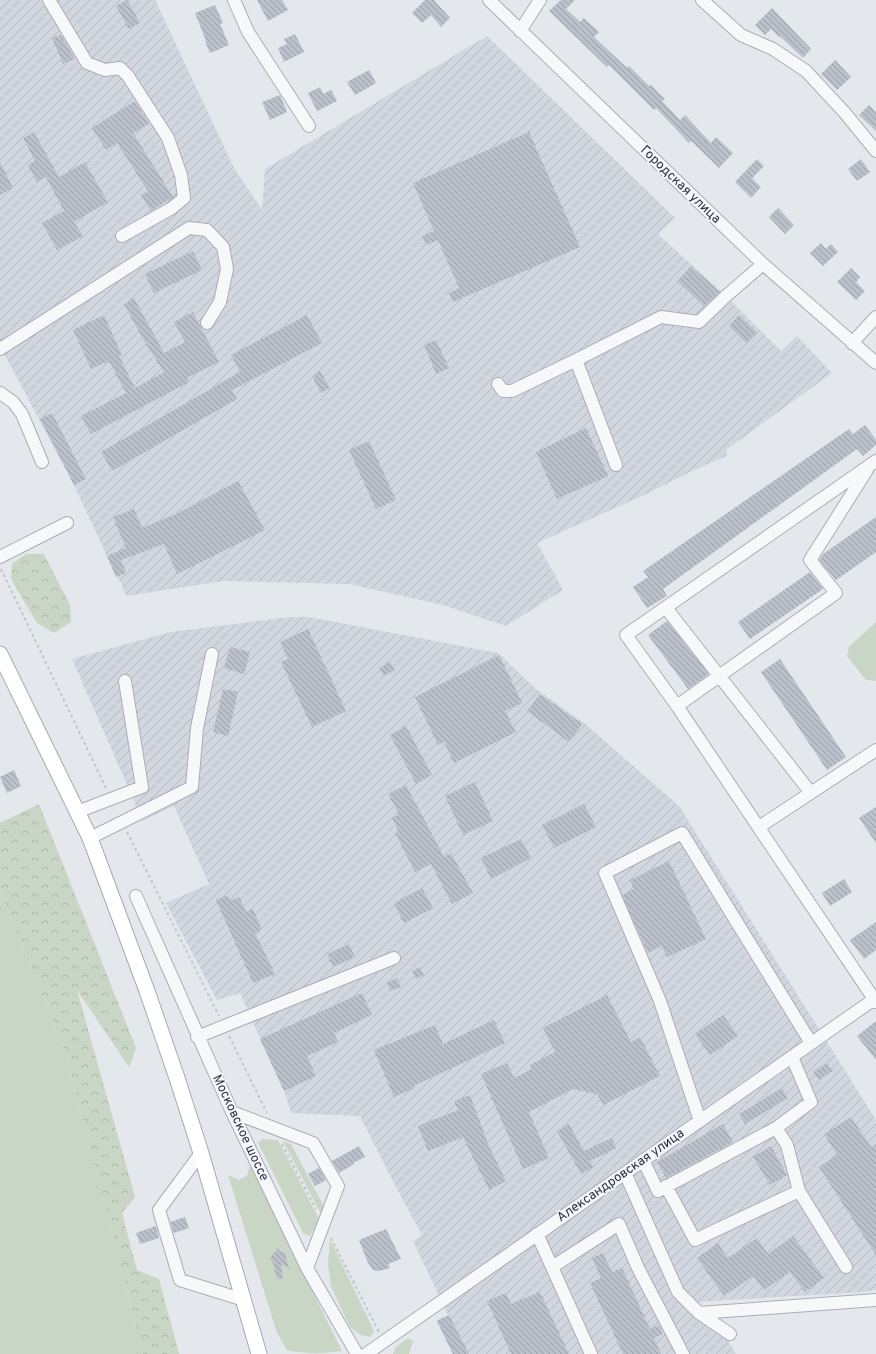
<svg xmlns="http://www.w3.org/2000/svg" width="876" height="1354" font-family="Overpass,sans-serif">
<style>
.industrial{fill:url(#industrial-furrows)}
.grass{fill:#c9d6c5}
.forest{fill:url(#forest-crowns)}
.building{fill:url(#building-back-hatch)}
.lines{fill:none;stroke-linecap:round;stroke-linejoin:round}
.minor-casing{stroke:#a9aeb7;stroke-width:14}
.major-casing{stroke:#a3abb8;stroke-width:17}
.path{stroke:#c2c5cb;stroke-width:2;stroke-dasharray:3 3;stroke-linecap:butt}
.minor{stroke:#f7f8fa;stroke-width:12}
.major{stroke:#fff;stroke-width:15}
.labels{text-anchor:middle;dominant-baseline:central;stroke-width:3.5;stroke-linejoin:round;paint-order:stroke}
.street-label{font-size:13px;fill:#2b3445;stroke:#f4f6f9}
</style>
<defs>
<pattern id="industrial-furrows" width="10" height="10" patternUnits="userSpaceOnUse"><rect width="10" height="10" fill="#d2d6de"/><path d="M-1 1l2-2M0 10L10 0M9 11l2-2" fill="none" stroke="#b4b8c0"/></pattern>
<pattern id="forest-crowns" width="20" height="18" patternUnits="userSpaceOnUse"><rect width="20" height="18" fill="#c9d6c5"/><path d="M2 6a3 3 0 1 1 6 0M12 15a3 3 0 1 1 6 0" fill="none" stroke="#adb8ab"/></pattern>
<pattern id="building-back-hatch" width="6" height="6" patternUnits="userSpaceOnUse"><rect width="6" height="6" fill="#bbc0ca"/><path d="M-1 5l2 2M0 0l6 6M5-1l2 2" fill="none" stroke="#989da6"/></pattern>
</defs>
<rect width="100%" height="100%" fill="#e4e7ec"/>
<path class="industrial" d="M0 0H155L234 168 262 210 265 169 487 36 675 218 658 234 726 296 781 351 797 336 832 373 726 450 727 456 705 465 640 497 537 543 563 590 506 626 443 605 349 584 223 581 126 596 120 581 116 577 107 556 74 485 0 346Z
M290 617H309L498 653 536 689 584 723 679 806 876 1120V1290L864 1292 697 1302 729 1342 736 1354H453L437 1321 448 1315 413 1241 422 1235 398 1191 360 1116 291 1113 284 1091 240 993 217 1000 166 903 209 884 174 806 142 821 129 789 72 659 171 632Z"/>
<path class="grass" d="M876 622V681L866 680 847 656 849 647Z
M0 891 66 1054 143 1354H0Z
M262 1139 278 1140 319 1219 310 1236 303 1233 258 1143Z
M283 1141 291 1144 324 1207 321 1214Z
M250 1165 342 1351C322 1354 306 1354 287 1350L277 1333 228 1175 239 1180 247 1176Z
M330 1239 374 1331 370 1337 361 1335 350 1327 331 1286 328 1264Z
M408 1338 413 1341 409 1354H393L396 1347Z"/>
<path class="forest" d="M26 554H44L70 605 71 622 54 633 37 623 11 579 12 564Z
M39 804 136 1048 129 1067 77 990 135 1197 122 1213 137 1270 159 1279 179 1354H143L66 1054 0 891V823Z"/>
<path class="building" d="M127 0 140 23 129 29 116 6Z
M257 0H282L288 10 268 21Z
M425 0H434L450 18 441 27 431 15 422 23 412 13Z
M561 0H575L566 9 580 22 584 18 599 32 594 37 627 68 629 66 649 86 651 85 665 99 662 101 680 120 685 115 711 143 716 137 733 153 719 168 691 141 689 143 656 108 654 110 609 65 607 67 549 11Z
M215 5 223 23 220 24 229 45 210 53 205 41H206L195 13Z
M772 8 811 49 803 58 780 36 779 37 771 29 765 35 755 25Z
M295 34 304 52 284 62 278 48 287 44 284 39Z
M61 35 75 59 63 64 52 38Z
M835 60 851 77 837 90 821 74Z
M369 70 376 83 355 95 347 82Z
M320 87 323 94 331 90 337 101 317 111 308 93Z
M280 95 287 112 270 120 262 102Z
M135 101 149 124 133 133 173 197 151 211 141 195 148 191 117 143 106 150 92 128Z
M869 105 876 112V131L859 115Z
M34 132 59 177 85 162 108 202 74 222 83 236 57 250 42 223 64 211 46 177 37 182 28 165 35 161 23 138Z
M529 132 580 247 453 302 449 293 459 288 438 240 426 245 422 236 434 231 413 183Z
M757 159 764 166 752 178 761 187 751 198 735 182Z
M861 159 870 172 857 181 848 169Z
M0 162 13 188 0 195Z
M778 208 794 225 785 234 769 217Z
M821 243 826 249 831 244 838 252 823 266 810 253Z
M193 251 202 270 154 293 145 274Z
M691 266 720 292 704 306 677 281Z
M851 268 860 277 856 282 865 291 856 300 837 282Z
M134 298 164 353 185 342 174 322 193 312 219 362 187 378 189 382 91 434 81 416 126 393 109 361 91 369 73 330 104 315 122 355 119 356 135 388 164 372 144 341 124 304Z
M307 315 322 343 232 390 237 399 112 471 101 452 240 372 231 355Z
M739 315 757 332 746 343 729 326Z
M436 340 449 368 436 374 424 345Z
M320 371 330 388 321 393 312 376Z
M52 413 86 479 74 485 40 419Z
M865 425 876 440V445L863 456 857 449 663 589 667 596 647 608 633 587 648 577 643 571 849 429 853 434Z
M586 428 608 476 557 499 536 452Z
M369 441 396 500 376 509 349 450Z
M238 481 265 530 177 574 164 544 121 560 126 573 116 577 107 556 126 548 113 517 134 509 142 528 178 513Z
M876 517V552L836 580 819 560 823 554Z
M810 572 823 589 750 639 738 622Z
M667 621 709 674 688 689 648 635Z
M308 629 346 711 312 727 281 662 288 659 280 642Z
M230 647 250 652 244 674 224 668Z
M499 655 522 703 505 711 516 732 454 763 444 742 438 745 415 697Z
M780 659 846 757 827 770 761 672Z
M390 662 395 670 384 676 379 668Z
M223 689 238 692 228 736 213 732Z
M540 694 582 724 569 742 527 711Z
M406 726 432 775 416 784 390 735Z
M14 770 21 786 7 793 0 777Z
M475 782 493 821 463 835 445 796Z
M406 785 444 857 451 853 473 893 452 904 431 864 415 872 395 833 398 831 392 818 399 814 388 794Z
M584 804 596 827 554 848 542 825Z
M876 807V843L859 818Z
M521 839 531 858 491 879 481 858Z
M669 861 706 939 667 957 662 946 648 953 622 895 634 889 630 880Z
M844 879 852 892 830 906 822 893Z
M422 888 433 908 404 923 394 903Z
M228 895 230 901 239 897 246 912 253 909 262 930 255 933 275 974 253 983 216 900Z
M876 922V950L864 959 850 940Z
M349 944 355 957 333 967 327 954Z
M420 967 424 975 416 979 412 971Z
M397 978 401 987 390 991 387 983Z
M362 993 372 1015 334 1033 338 1042 307 1056 316 1076 284 1091 260 1039Z
M607 995 631 1042 640 1037 660 1076 603 1105 597 1094 573 1089 529 1112 549 1158 523 1169 481 1074 507 1063 514 1078 532 1069 530 1065 555 1052 543 1028Z
M723 1015 738 1036 710 1055 695 1034Z
M494 1020 505 1043 414 1086 415 1088 394 1097 374 1050 435 1025 443 1044Z
M876 1021V1060L857 1036Z
M827 1063 833 1071 819 1080 813 1072Z
M782 1088 788 1098 745 1124 739 1114Z
M470 1095 489 1146 506 1181 489 1190 463 1137 428 1151 418 1126 458 1110 454 1101Z
M851 1117 871 1147 876 1144V1255L819 1167 837 1155 824 1134Z
M569 1124 584 1151 612 1138 616 1148 590 1161 594 1167 581 1174 557 1131Z
M723 1124 733 1142 666 1178 657 1162Z
M359 1146 365 1157 353 1163 354 1164 339 1173 332 1161Z
M771 1146 787 1175 770 1185 753 1157Z
M319 1168 326 1180 315 1186 308 1174Z
M185 1217 189 1228 174 1233 170 1222Z
M156 1226 159 1238 140 1244 136 1233Z
M386 1229 401 1259 388 1264 390 1268 379 1271 373 1270 368 1263 359 1240Z
M793 1236 824 1278 805 1292 790 1272 764 1290 753 1276 724 1296 697 1258 718 1243 728 1258 757 1238 768 1254Z
M279 1247V1251L285 1253 289 1268 281 1264 283 1278 277 1279 272 1260 269 1259Z
M603 1253 612 1272 622 1268 650 1329 659 1325 663 1334 654 1338 661 1354H623L590 1283 601 1278 592 1258Z
M540 1292 569 1354H511L487 1301 506 1293 511 1304Z
M449 1315 469 1354H453L437 1321Z"/>
<g class="lines">
<defs>
<path id="minor" d="M49 0 87 63 105 70 120 68 128 76 168 138 181 175 184 198 172 208 122 236
M234 0 248 32 309 126
M489 0 763 264 876 363
M702 0 741 35 773 49 806 71 845 113 876 151
M520 31 540 0
M852 343 876 317
M0 349 189 228 207 230 223 247 227 269 220 302 207 323
M576 360 616 465
M498 384 503 391H512L576 360 661 317 699 322 726 296 763 264
M0 393 13 402 22 414 42 462
M876 461 626 635 677 706 876 1002
M0 557 67 523
M666 608 811 793
M677 706 836 593 810 560 867 470
M77 812 142 787 125 681
M759 827 876 750
M90 838 192 787 197 728 212 654
M136 896 232 1112 307 1268 357 1354
M197 1037 394 958
M232 1112 313 1143 338 1186 307 1268
M700 1121 660 1001 605 873 682 833 811 1043
M201 1153 159 1210 180 1280 244 1300
M643 1160 658 1191 776 1128 811 1102 792 1057
M625 1173 678 1292 699 1313 730 1334
M666 1186 695 1240 799 1191 787 1145 776 1128
M799 1191 846 1267
M537 1234 552 1267
M699 1313 876 1300
M366 1354 876 998
M591 1354 552 1267 619 1224 638 1268 683 1354"/>
<path id="major" d="M0 654 90 838 147 991 177 1078 201 1153 259 1354"/>
</defs>
<use href="#minor" class="minor-casing"/>
<use href="#major" class="major-casing"/>
<path class="path" d="M1 569 106 788
M127 832 219 1016
M229 1036 267 1113
M282 1144 316 1209
M331 1238 379 1332"/>
<use href="#minor" class="minor"/>
<use href="#major" class="major"/>
</g>
<g class="labels">
<g class="street-label">
<text transform="translate(680 185) rotate(44)">Городская улица</text>
<text transform="translate(240 1128) rotate(65)">Московское шоссе</text>
<text transform="translate(621 1176) rotate(-35)">Александровская улица</text>
</g>
</g>
</svg>
